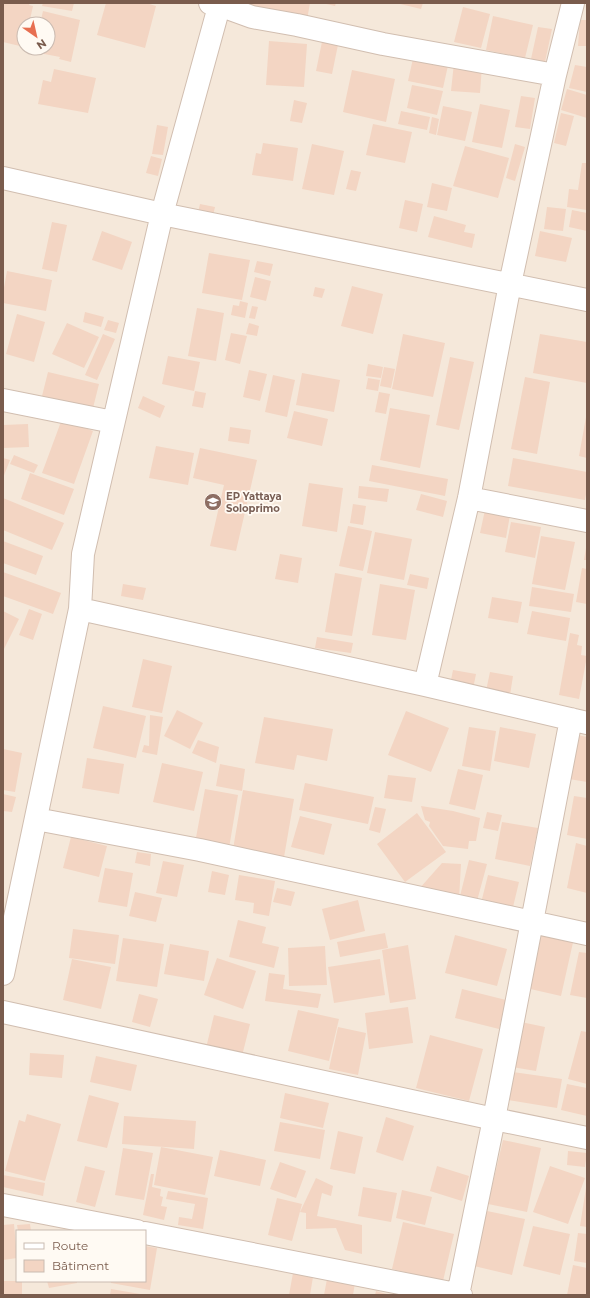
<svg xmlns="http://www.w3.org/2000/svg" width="590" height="1298" font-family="Montserrat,sans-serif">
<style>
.residential{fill:#f5e8da;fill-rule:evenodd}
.building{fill:#f3d5c3}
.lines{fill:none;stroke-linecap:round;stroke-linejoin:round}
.minor-casing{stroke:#d1beb0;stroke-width:24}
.minor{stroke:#fff;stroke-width:22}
.labels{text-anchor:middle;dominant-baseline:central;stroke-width:3.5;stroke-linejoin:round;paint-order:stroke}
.education-label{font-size:10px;font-weight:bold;fill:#785e54;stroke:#fffaf3;text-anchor:start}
</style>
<rect width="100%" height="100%" fill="#fdf6ec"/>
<path class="residential" d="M3 3H587V1295H3ZM24 24H48V48H24ZM17 1231H145V1281H17Z"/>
<path class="building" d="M3 3H30L29 5 33 6 29 24H24V47L3 42Z
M43 3H74L72 11 42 6Z
M106 3H146L156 6 145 48 97 35Z
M248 3H310L307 20 247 11Z
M322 3H336L335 6Z
M396 3H423L421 9Z
M463 7 490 14 481 48 454 42Z
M43 11 80 20 71 62 59 59 60 57 34 52V48H48V24H40Z
M493 16 533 25 525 58 486 50Z
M580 20H587V46H578Z
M538 27 552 29 545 62 531 59Z
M324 32 340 35 332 74 316 71Z
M269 41 307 44 304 87 266 85Z
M414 54 449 61 443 88 408 81Z
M454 63 482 66 480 93 451 91Z
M575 65 587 67V92L569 88Z
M54 69 96 78 88 113 38 104 43 80 51 82Z
M352 70 395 79 386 122 343 112Z
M412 85 443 91 437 115 407 108Z
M567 89 587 95V118L561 110Z
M521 96 535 98 530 129 515 127Z
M294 100 307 103 302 123 290 121Z
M480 104 510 110 502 148 472 142Z
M443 106 472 112 465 141 437 135Z
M401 111 430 117 427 130 398 124Z
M561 113 574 116 566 146 554 143Z
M432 117 439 119 436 135 429 133Z
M373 124 412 132 405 163 366 155Z
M157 125 168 127 163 155 152 154Z
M263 143 298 148 293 181 252 175 256 153 261 154Z
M312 144 344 151 334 195 302 189Z
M515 144 525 147 515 181 506 178Z
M465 146 509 158 498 198 453 186Z
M151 156 162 159 158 176 146 173Z
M582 163H587V210L567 207 569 189 578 190Z
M351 170 361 172 356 191 346 189Z
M432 183 452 188 447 211 427 207Z
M405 200 423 204 417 232 399 228Z
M200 204 215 207 212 220 197 217Z
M547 207 566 209 563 231 544 229Z
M572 210 587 213V231L569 227Z
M434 216 466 225 464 232 475 234 472 248 428 237Z
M52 222 67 225 57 272 42 269Z
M102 231 132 242 122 270 92 260Z
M540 231 572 238 566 262 535 256Z
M209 253 250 260 242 300 202 293Z
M257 261 273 264 270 276 254 272Z
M7 271 52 280 46 311 3 303V293Z
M255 277 271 281 266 301 250 297Z
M352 286 383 294 373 334 341 326Z
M315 287 325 289 322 298 313 296Z
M240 301 248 303 245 318 231 315 233 305 239 306Z
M252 306 258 307 255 319 249 318Z
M197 308 224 313 216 361 188 356Z
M85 312 104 317 101 327 83 322Z
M17 314 45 322 34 362 6 354Z
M108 320 119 323 116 333 104 330Z
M67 323 99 337 84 368 52 354Z
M249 323 259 326 257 336 246 334Z
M231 333 247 336 240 364 225 360Z
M103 334 115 339 97 380 85 375Z
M403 334 445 343 433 397 392 389Z
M540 334 587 342V383L533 373Z
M168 356 200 362 194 391 162 384Z
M450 357 474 362 459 430 436 425Z
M368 364 383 367 381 378 366 376Z
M384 367 395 369 391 388 380 386Z
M249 370 267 374 260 401 243 397Z
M48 372 99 384 93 408 42 396Z
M302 373 340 380 334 412 296 405Z
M273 375 295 380 287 417 265 412Z
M525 377 550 382 537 454 511 449Z
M368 378 380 380 378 391 366 389Z
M195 391 206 393 203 408 192 406Z
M379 392 390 394 386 414 375 412Z
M143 396 165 406 160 418 138 408Z
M390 408 430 415 420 468 380 460Z
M294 411 328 419 322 446 287 438Z
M586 417H587V458L579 456Z
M62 419 93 431 74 484 42 473Z
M28 424 29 447 3 448V425Z
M230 427 251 430 249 444 228 441Z
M156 446 194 453 188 485 149 478Z
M200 448 257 460 236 551 210 546 224 485 193 478Z
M14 455 38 465 34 473 10 464Z
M3 458 10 460 3 478Z
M513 458 587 472V489L585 500 508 486Z
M372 465 448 479 445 496 369 481Z
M30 473 74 489 64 515 21 499Z
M309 483 343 488 337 532 302 526Z
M359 486 389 489 387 502 358 498Z
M421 494 447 501 443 517 416 510Z
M3 498 64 523 52 550 3 530Z
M353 504 366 506 363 525 350 523Z
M485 510 510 515 506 538 480 533Z
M511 522 541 527 535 558 505 552Z
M348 526 372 531 363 571 339 566Z
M375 532 412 539 404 580 367 573Z
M541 536 575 542 565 590 532 584Z
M3 541 43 556 36 575 3 563Z
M586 548H587V560H584Z
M280 554 302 558 298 583 275 579Z
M582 568 587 569V604L576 602Z
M3 572 61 593 53 614 3 596Z
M335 573 362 578 352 636 325 632Z
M410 574 429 578 427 589 407 585Z
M123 584 146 588 143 600 121 596Z
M380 584 415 590 406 640 372 635Z
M532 587 574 594 571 612 529 606Z
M492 597 522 602 518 623 488 618Z
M29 609 42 614 33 640 19 635Z
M3 611 19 619 3 651Z
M532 611 570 618 566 641 527 634Z
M570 633 579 635 577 645 582 646 581 655 587 656 579 699 559 695Z
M317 637 353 643 351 653 315 648Z
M143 659 172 666 162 713 132 707Z
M453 670 476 674 473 689 450 685Z
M490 672 513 676 510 695 486 691Z
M103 706 146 716 136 758 93 748Z
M177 710 203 723 190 749 164 736Z
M406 711 449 728 431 772 388 755Z
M150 715 163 717 157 755 142 752 144 745 149 746Z
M264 717 333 729 327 761 297 755 294 770 255 763Z
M469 727 496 731 490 771 462 766Z
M500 727 536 734 529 768 494 761Z
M578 735 587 737V782L569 779Z
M198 740 219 747 216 763 192 753Z
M3 749 22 753 15 792 3 790Z
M87 758 124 764 119 794 82 788Z
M162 763 203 772 194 811 153 802Z
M220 764 245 769 242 791 216 786Z
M458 769 483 775 475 810 449 804Z
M388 775 416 778 412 802 384 798Z
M305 783 374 797 368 824 299 810Z
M205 789 238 795 229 848 195 843Z
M243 790 294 799 283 863 232 855Z
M3 794 16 797 12 812 3 811Z
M574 796 587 798V839L567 835Z
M421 806 453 811 480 818 476 841H469L468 849 443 846 429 826 430 822 425 820Z
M375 807 386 809 380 833 369 830Z
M487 812 502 815 498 831 483 828Z
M417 813 446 852 405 882 377 844Z
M300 816 332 824 324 855 291 847Z
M502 822 538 828 530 866 495 859Z
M71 837 107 846 99 877 63 868Z
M576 843 587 846V893L567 888Z
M137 852 151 854 150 866 135 863Z
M469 860 487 864 477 901 460 896Z
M163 861 184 865 177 897 156 893Z
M442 863 461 864 459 899 419 889Z
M105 868 133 873 127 907 98 902Z
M212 871 229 875 225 895 208 892Z
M239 875 275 881 269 916 253 913 254 903 235 900Z
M488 875 519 882 513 907 482 899Z
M277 888 295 892 291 906 273 902Z
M135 892 162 898 156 922 129 916Z
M358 900 365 931 330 940 322 909Z
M238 920 266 927 262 943 279 947 274 968 229 957Z
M73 929 119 935 115 964 69 958Z
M539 931 574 938 561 996 526 988Z
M385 933 388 948 340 957 337 942Z
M455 935 507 949 497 986 445 973Z
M123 938 164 944 157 987 116 981Z
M170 944 209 951 204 981 164 974Z
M408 945 416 999 390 1003 382 950Z
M325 946 327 985 289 986 288 948Z
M579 952 587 953V998L570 995Z
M217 958 256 971 243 1009 204 995Z
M72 959 111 967 101 1009 63 1000Z
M380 959 385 995 334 1003 328 967Z
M269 973 285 975 283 989 321 994 318 1008 265 1001Z
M462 989 506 1000 499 1029 455 1018Z
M139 994 158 999 150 1027 132 1022Z
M408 1007 413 1043 369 1049 365 1013Z
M298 1010 339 1019 329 1061 288 1051Z
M214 1015 250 1024 242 1056 206 1048Z
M521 1022 545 1027 536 1071 512 1067Z
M338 1027 366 1033 358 1075 329 1069Z
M581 1031 587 1032V1084L568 1079Z
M430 1035 483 1049 469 1101 416 1088Z
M30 1053 64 1055 62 1078 29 1075Z
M96 1056 137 1065 131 1091 90 1082Z
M513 1072 562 1079 557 1108 508 1100Z
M567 1084 587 1088V1116L561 1110Z
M285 1093 329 1103 323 1128 280 1118Z
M89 1095 119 1103 107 1148 77 1141Z
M27 1114 61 1124 45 1181 5 1171 19 1120 25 1122Z
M124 1116 196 1121 194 1149 122 1144Z
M386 1117 414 1126 403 1161 376 1152Z
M280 1122 325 1130 320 1159 274 1151Z
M338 1131 363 1137 355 1174 330 1169Z
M503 1140 541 1148 527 1212 488 1204Z
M161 1147 213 1157 205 1195 154 1185Z
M123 1148 153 1153 144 1200 115 1195Z
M220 1150 266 1160 260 1186 214 1176Z
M568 1151 587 1153 585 1167 567 1165Z
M280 1162 306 1171 296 1198 270 1189Z
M85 1166 105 1171 95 1207 76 1202Z
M437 1166 469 1176 462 1201 430 1191Z
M550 1166 585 1178 568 1224 533 1212Z
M151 1174H154L152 1187 161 1189 160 1196 163 1197 161 1206 167 1207 164 1220 143 1215Z
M3 1175 45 1183 43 1196 3 1187Z
M316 1178 333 1186 331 1196 322 1193 317 1216 362 1225V1254L345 1250 336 1228 306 1229V1213L300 1212Z
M363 1187 397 1193 391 1222 358 1216Z
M586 1188H587V1227L580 1226Z
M402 1190 432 1197 425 1225 396 1218Z
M168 1191 208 1198 203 1229 178 1225 179 1217 192 1219 195 1204 166 1199Z
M277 1198 302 1204 292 1241 268 1235Z
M487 1211 525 1219 512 1275 474 1266Z
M403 1222 454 1234 443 1281 392 1269Z
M14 1224 17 1258 3 1260V1225Z
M30 1224 31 1231H18L17 1225Z
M533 1226 570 1234 560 1275 523 1266Z
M578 1233 587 1234V1263L574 1261Z
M145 1246 157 1248 150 1290 111 1283V1281H145Z
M573 1265 587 1268V1295H567Z
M293 1273 313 1277 310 1295H289Z
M327 1279 355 1283 353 1295H324Z
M3 1281H22V1295H3Z
M47 1281H77V1283L49 1288Z
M111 1289 140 1294V1295H110Z
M376 1291 390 1295H375Z"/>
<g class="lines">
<defs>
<path id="minor" d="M210 3 219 5 252 17 297 25 383 44 555 75
M3 178 162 214 587 300
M3 400 113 422
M469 498 587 521
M80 609 425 685 587 723
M425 685 469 498 510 284 555 75 573 3
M36 819 200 850 587 934
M3 974 80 609 83 554 162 214 220 3
M3 1012 494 1119 587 1138
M3 1205 137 1231
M145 1233 461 1295
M458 1295 494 1119 571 719"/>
</defs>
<use href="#minor" class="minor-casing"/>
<use href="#minor" class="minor"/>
</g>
<defs>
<symbol id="school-disc" viewBox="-11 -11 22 22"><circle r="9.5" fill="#8d6e63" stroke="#fffaf3"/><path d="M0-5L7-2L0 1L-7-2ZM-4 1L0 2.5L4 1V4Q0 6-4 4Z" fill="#fff"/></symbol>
</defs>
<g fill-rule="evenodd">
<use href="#school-disc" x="203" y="492" width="20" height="20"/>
</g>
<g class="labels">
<g class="education-label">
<text x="226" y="496">EP Yattaya<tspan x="226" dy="12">Soloprimo</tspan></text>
</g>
</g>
<rect width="590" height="1298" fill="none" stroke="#7a5c4d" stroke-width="8"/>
<rect x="16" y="1230" width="130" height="52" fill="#fffaf3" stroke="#cabbb1"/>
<rect x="24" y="1243" width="20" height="6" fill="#ffffff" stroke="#cabbb1"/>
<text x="52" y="1250" font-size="12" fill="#7a5c4d">Route</text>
<rect x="24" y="1260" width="20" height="12" fill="#f3d5c3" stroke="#cabbb1"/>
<text x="52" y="1270" font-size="12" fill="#7a5c4d">Bâtiment</text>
<g transform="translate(36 36) rotate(146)"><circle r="19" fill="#fffaf3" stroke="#cabbb1"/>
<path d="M0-3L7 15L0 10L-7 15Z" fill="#e76f51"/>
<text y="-6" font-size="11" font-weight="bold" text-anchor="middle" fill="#7a5c4d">N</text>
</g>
</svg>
